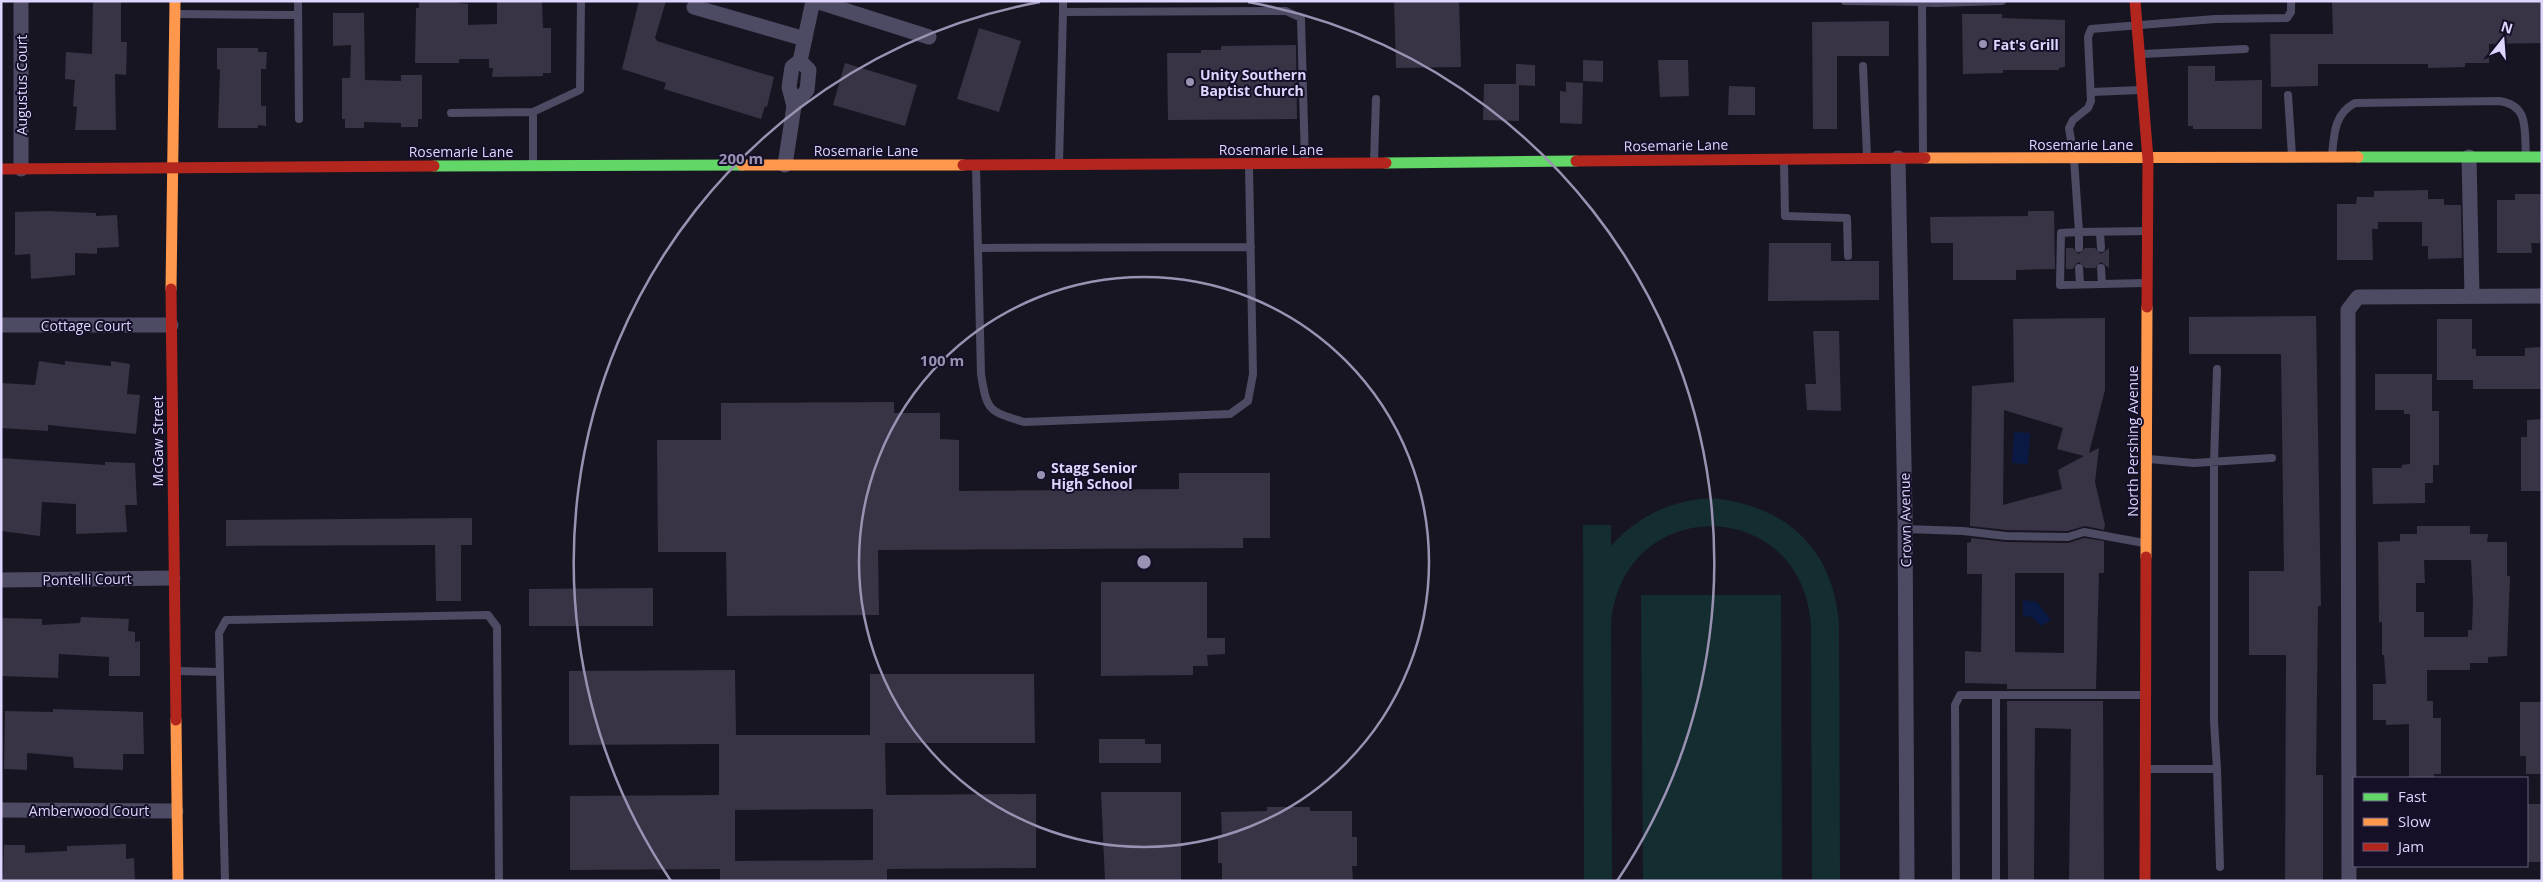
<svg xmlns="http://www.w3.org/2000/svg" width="2543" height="882" font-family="'Open Sans',sans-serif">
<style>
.green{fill:#132d30}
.water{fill:#0a1a44}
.building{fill:#383345;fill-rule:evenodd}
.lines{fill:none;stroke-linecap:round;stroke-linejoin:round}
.lane{stroke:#4d4a63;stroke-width:8}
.street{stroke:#4d4a63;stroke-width:15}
.fast{stroke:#63d668;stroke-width:11}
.slow{stroke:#ff974d;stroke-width:11}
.jam{stroke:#b3261e;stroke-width:11}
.ring{fill:none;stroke:#9992b2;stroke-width:2.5}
.poi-dot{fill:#9992b2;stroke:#150f28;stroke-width:2}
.labels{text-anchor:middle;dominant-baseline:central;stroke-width:4;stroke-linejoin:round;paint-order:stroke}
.poi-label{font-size:14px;font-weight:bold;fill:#ded6ff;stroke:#150f28;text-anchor:start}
.street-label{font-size:14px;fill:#ded6ff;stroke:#150f28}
.centre{fill:#9992b2;stroke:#150f28;stroke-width:2.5}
.ring-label{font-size:15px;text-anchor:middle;font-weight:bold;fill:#9992b2;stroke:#150f28;stroke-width:4;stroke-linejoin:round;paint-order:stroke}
</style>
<rect width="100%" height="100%" fill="#181522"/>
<path class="green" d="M1711 498C1786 505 1834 549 1839 625L1840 881H1812L1811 625C1802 494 1621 493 1611 625L1612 881H1584L1583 525H1611V546C1639 515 1670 501 1711 498Z
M1641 595H1781L1782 881H1643Z"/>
<path class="water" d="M2014 432 2030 433 2028 464 2012 463Z
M2023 600 2037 602 2051 620 2041 626 2032 617 2023 616Z"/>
<path class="building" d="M93 1H121V42H127L126 75 115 74 116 130H75L77 107 73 106 75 80 65 79 66 52 92 54Z
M419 1H459V3L468 4V25L497 24V1H542L543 28H551V73H543V76L492 77 493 68H489V59H459V63H415L416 8H419Z
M639 1H666L655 38 657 41 774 77 767 107 765 106 761 119 664 89 666 83 622 69Z
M1394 1H1459L1461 67 1396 68Z
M2332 1H2542V43L2489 44V63H2465V67L2428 68V64H2318V86L2271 87 2270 34H2333Z
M333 13H364L365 80 401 81V75H422V119H418V127H401V123L364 122V128H345V119H342V78H350L351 45 333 46Z
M1962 14H2002V18L2065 20V67L2059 68V70H2003V73L1963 74Z
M1889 21V56H1837V129H1813L1812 22Z
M979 28 1021 41 999 112 957 99Z
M1296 45 1297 119 1168 120 1167 53H1201V50H1221V46Z
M217 48H258V52H267L266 69H261V106H266V126L258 125V128H218L220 70 217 69Z
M1583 60 1603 61V82L1583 81Z
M1658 60H1688L1689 96 1660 97Z
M845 63 917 85 905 126 833 105Z
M1516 64 1535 65V86L1519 85V121L1483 120 1484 84H1516Z
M2188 66H2215V81L2262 80V129H2193V126H2188Z
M1566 82 1583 83 1582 124 1560 123V91L1566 92Z
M1729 86 1755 87V115H1728Z
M2428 190V199H2444V205H2461L2462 258 2428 259V246H2422V222H2378V229H2372L2373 260H2337V204H2356L2357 197H2374V191Z
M2515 194H2542L2540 243H2531L2532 253H2497V200H2515Z
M48 211 96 213V216L117 215 119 247 97 248V254L75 253V275L31 279 30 254 15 255V212Z
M2028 211H2054L2055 269 2016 270V280H1953V243H1931L1930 217 2028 216Z
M1769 243H1831V261H1879V300L1768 301Z
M2066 248H2073L2079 254 2085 248H2095L2101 254 2109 248V268L2101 262 2095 268H2085L2079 262 2076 264 2073 269H2066Z
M2316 316 2321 606H2318L2316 775H2323V881H2285L2286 655H2249V571H2284L2281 354H2189V317Z
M2105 318V390L2089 453 2099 448 2095 482 2105 525 2104 530 2085 526 2067 531 2006 530 1970 526 1972 386 2014 382 2013 319ZM2004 410 2063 428 2057 449 2084 456 2058 470 2062 489 2003 505Z
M2437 319H2472V349H2476V356H2525V348L2542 347V389H2473V380H2437Z
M1813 331H1839L1841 411 1807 410 1805 384H1816Z
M39 361 65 365V361L111 366V361L130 364 127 394 140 395 136 434 48 425V431L1 428V383L35 385Z
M2375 374H2432V411H2439V465H2433V483H2425V503L2373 504 2372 468H2402V465L2410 464V414H2404V410H2375Z
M894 402V413H940V439L959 440V491L1179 489V473H1270V538H1243V548L878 550 879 615 727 616 726 552H658L657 440H721V403Z
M2542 419V491H2521V437H2527V420Z
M1 458 105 465V462L135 463 137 505H125L127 532 76 534V504L42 502 40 536 1 531Z
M472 518V545H461V601H436L435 545 226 546V520Z
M2417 526H2470V534H2488L2487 542H2507V576H2510L2507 656 2488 657V663H2470V670H2427V701H2433V718H2441V774H2434V778H2409V724L2386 725V720H2373V684H2386L2384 655H2382V622H2379L2378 542 2400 541V534H2417ZM2424 560H2471L2473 602 2472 630H2468V637H2424V612H2416V583H2425Z
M1971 538 2006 542 2068 543 2084 538 2104 541V573H2099L2096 689H2007V684L1965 683V651L1981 652 1982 574H1967V543L1971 542ZM2015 573H2064V653L2015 652Z
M1101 582H1207V638H1225V654L1207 655 1208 666H1193V675L1101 676Z
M653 588V626H529V589Z
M81 617 129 619 128 631 135 632V642L140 641V676H109V657L59 654 58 678 1 676V618L42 619V625L80 623Z
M735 670 736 735H870V674H1034L1035 743H885L886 795 1036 794V868L887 869V881H720V869L570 870V796L719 795V744L569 745V671ZM873 809V860L735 861V810Z
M2007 701H2103L2104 881H2069L2071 729 2035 728 2034 881H2008Z
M2520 702H2542V774H2526V756H2520Z
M53 709 143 712 144 754H123V770L74 768 73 757 27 753V770L4 769 5 711 53 712Z
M1099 739H1145V744H1161V763H1099Z
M1101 792H1181V881H1105Z
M2527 804H2542V862H2527Z
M1267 807H1310V811H1352V837H1357V866H1352L1353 881H1222V863H1218V837H1222L1221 812 1267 811Z
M126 844V859L134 858 135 881H3L4 845H25V853L67 851V846Z"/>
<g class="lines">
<path class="lane" d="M298 1 299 119
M1063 1V12
M1845 1 1922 2
M1934 1V3L2002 1
M177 14 298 15
M2142 54 2245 49
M1863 66 1867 156
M2092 92 2140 90
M2288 95 2292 156
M451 113 533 112 580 90 581 1
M1923 156 1922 2 1934 3
M2332 156C2334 134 2334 114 2355 103L2499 101C2530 105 2524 131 2526 155
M1374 162 1376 99
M1784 162 1785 216 1847 218 1848 256
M1059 163 1063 12 1286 11 1301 18 1305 162
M533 164V112
M976 167 981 374C987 411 988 411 1024 422L1230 414 1248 401 1253 374 1249 166
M2147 231 2079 232 2074 159 2069 128 2073 120 2088 108 2091 101 2088 37 2091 29 2215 19 2287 18 2291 12V1
M2100 232 2101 248
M978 248 1251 247
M2079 248V232L2061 233 2060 285 2145 283
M2079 268 2080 284
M2101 268 2102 284
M2149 459 2194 463 2272 458
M1905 529 1963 531 2006 536 2068 537 2084 532 2144 543
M177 671 220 672
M1996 695V881
M2147 769H2217L2214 721V462L2217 369
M2217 769 2220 867
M225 881 219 633 226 620 488 615 497 627 499 881
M1956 881 1955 705 1960 695H2144"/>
<path class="street" d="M816 1 929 37
M694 7 805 39
M794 106 807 90 809 70 800 61
M2469 157 2472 296
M1898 158 1905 514 1907 881
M785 165 794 106 789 87 792 67 800 61 813 1
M21 169V1
M1 325H171
M1 580 173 578
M1 810 176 811
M2349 881 2348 310 2358 297 2542 296"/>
<path class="fast" d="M2358 157H2542
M1386 163 1576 161
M434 166 742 165"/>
<path class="slow" d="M1925 158 2358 157
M742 165H963
M171 289 175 1
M2146 557 2147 307
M176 720 178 881"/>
<path class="jam" d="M2135 1 2148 159 2147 307
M1576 161 1925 158
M963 165 1386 163
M1 169 434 166
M171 289 176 720
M2145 881 2146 557"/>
</g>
<g class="ring">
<circle cx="1144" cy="562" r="285"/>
<path d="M671 881A570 570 0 0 1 1040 2M1248 2A570 570 0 0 1 1617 881"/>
</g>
<g class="poi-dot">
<circle cx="1983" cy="44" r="5"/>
<circle cx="1190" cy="82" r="5"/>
<circle cx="1041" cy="475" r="5"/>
</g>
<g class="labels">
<g class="poi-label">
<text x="1993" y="44">Fat's Grill</text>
<text x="1200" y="74">Unity Southern<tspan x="1200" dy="16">Baptist Church</tspan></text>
<text x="1051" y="467">Stagg Senior<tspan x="1051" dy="16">High School</tspan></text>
</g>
<g class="street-label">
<text transform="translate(21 85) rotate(-90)">Augustus Court</text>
<text x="2081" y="144">Rosemarie Lane</text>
<text transform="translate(1676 145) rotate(-1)">Rosemarie Lane</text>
<text x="1271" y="149">Rosemarie Lane</text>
<text x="866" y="150">Rosemarie Lane</text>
<text x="461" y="151">Rosemarie Lane</text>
<text x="86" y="325">Cottage Court</text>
<text transform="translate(157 441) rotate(-90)">McGaw Street</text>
<text transform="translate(2132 441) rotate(-90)">North Pershing Avenue</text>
<text transform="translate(1905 520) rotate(-91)">Crown Avenue</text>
<text transform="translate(87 579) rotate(-1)">Pontelli Court</text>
<text x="89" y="810">Amberwood Court</text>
</g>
</g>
<circle cx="1144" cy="562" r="8" class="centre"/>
<g class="ring-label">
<text x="741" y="164">200 m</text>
<text x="942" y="366">100 m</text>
</g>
<rect width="2543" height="882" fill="none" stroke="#ded6ff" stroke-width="5"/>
<rect x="2353" y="777" width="175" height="90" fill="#150f28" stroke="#655f7e"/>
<rect x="2363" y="793" width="25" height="8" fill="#63d668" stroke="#655f7e"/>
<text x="2398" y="802" font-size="15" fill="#ded6ff">Fast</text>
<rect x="2363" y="818" width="25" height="8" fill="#ff974d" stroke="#655f7e"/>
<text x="2398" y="827" font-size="15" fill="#ded6ff">Slow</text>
<rect x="2363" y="843" width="25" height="8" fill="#b3261e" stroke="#655f7e"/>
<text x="2398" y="852" font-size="15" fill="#ded6ff">Jam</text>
<g transform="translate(2503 40) rotate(17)" stroke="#150f28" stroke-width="4" paint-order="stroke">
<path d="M0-4L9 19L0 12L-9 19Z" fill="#ded6ff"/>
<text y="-8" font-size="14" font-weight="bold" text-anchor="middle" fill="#ded6ff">N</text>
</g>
</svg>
